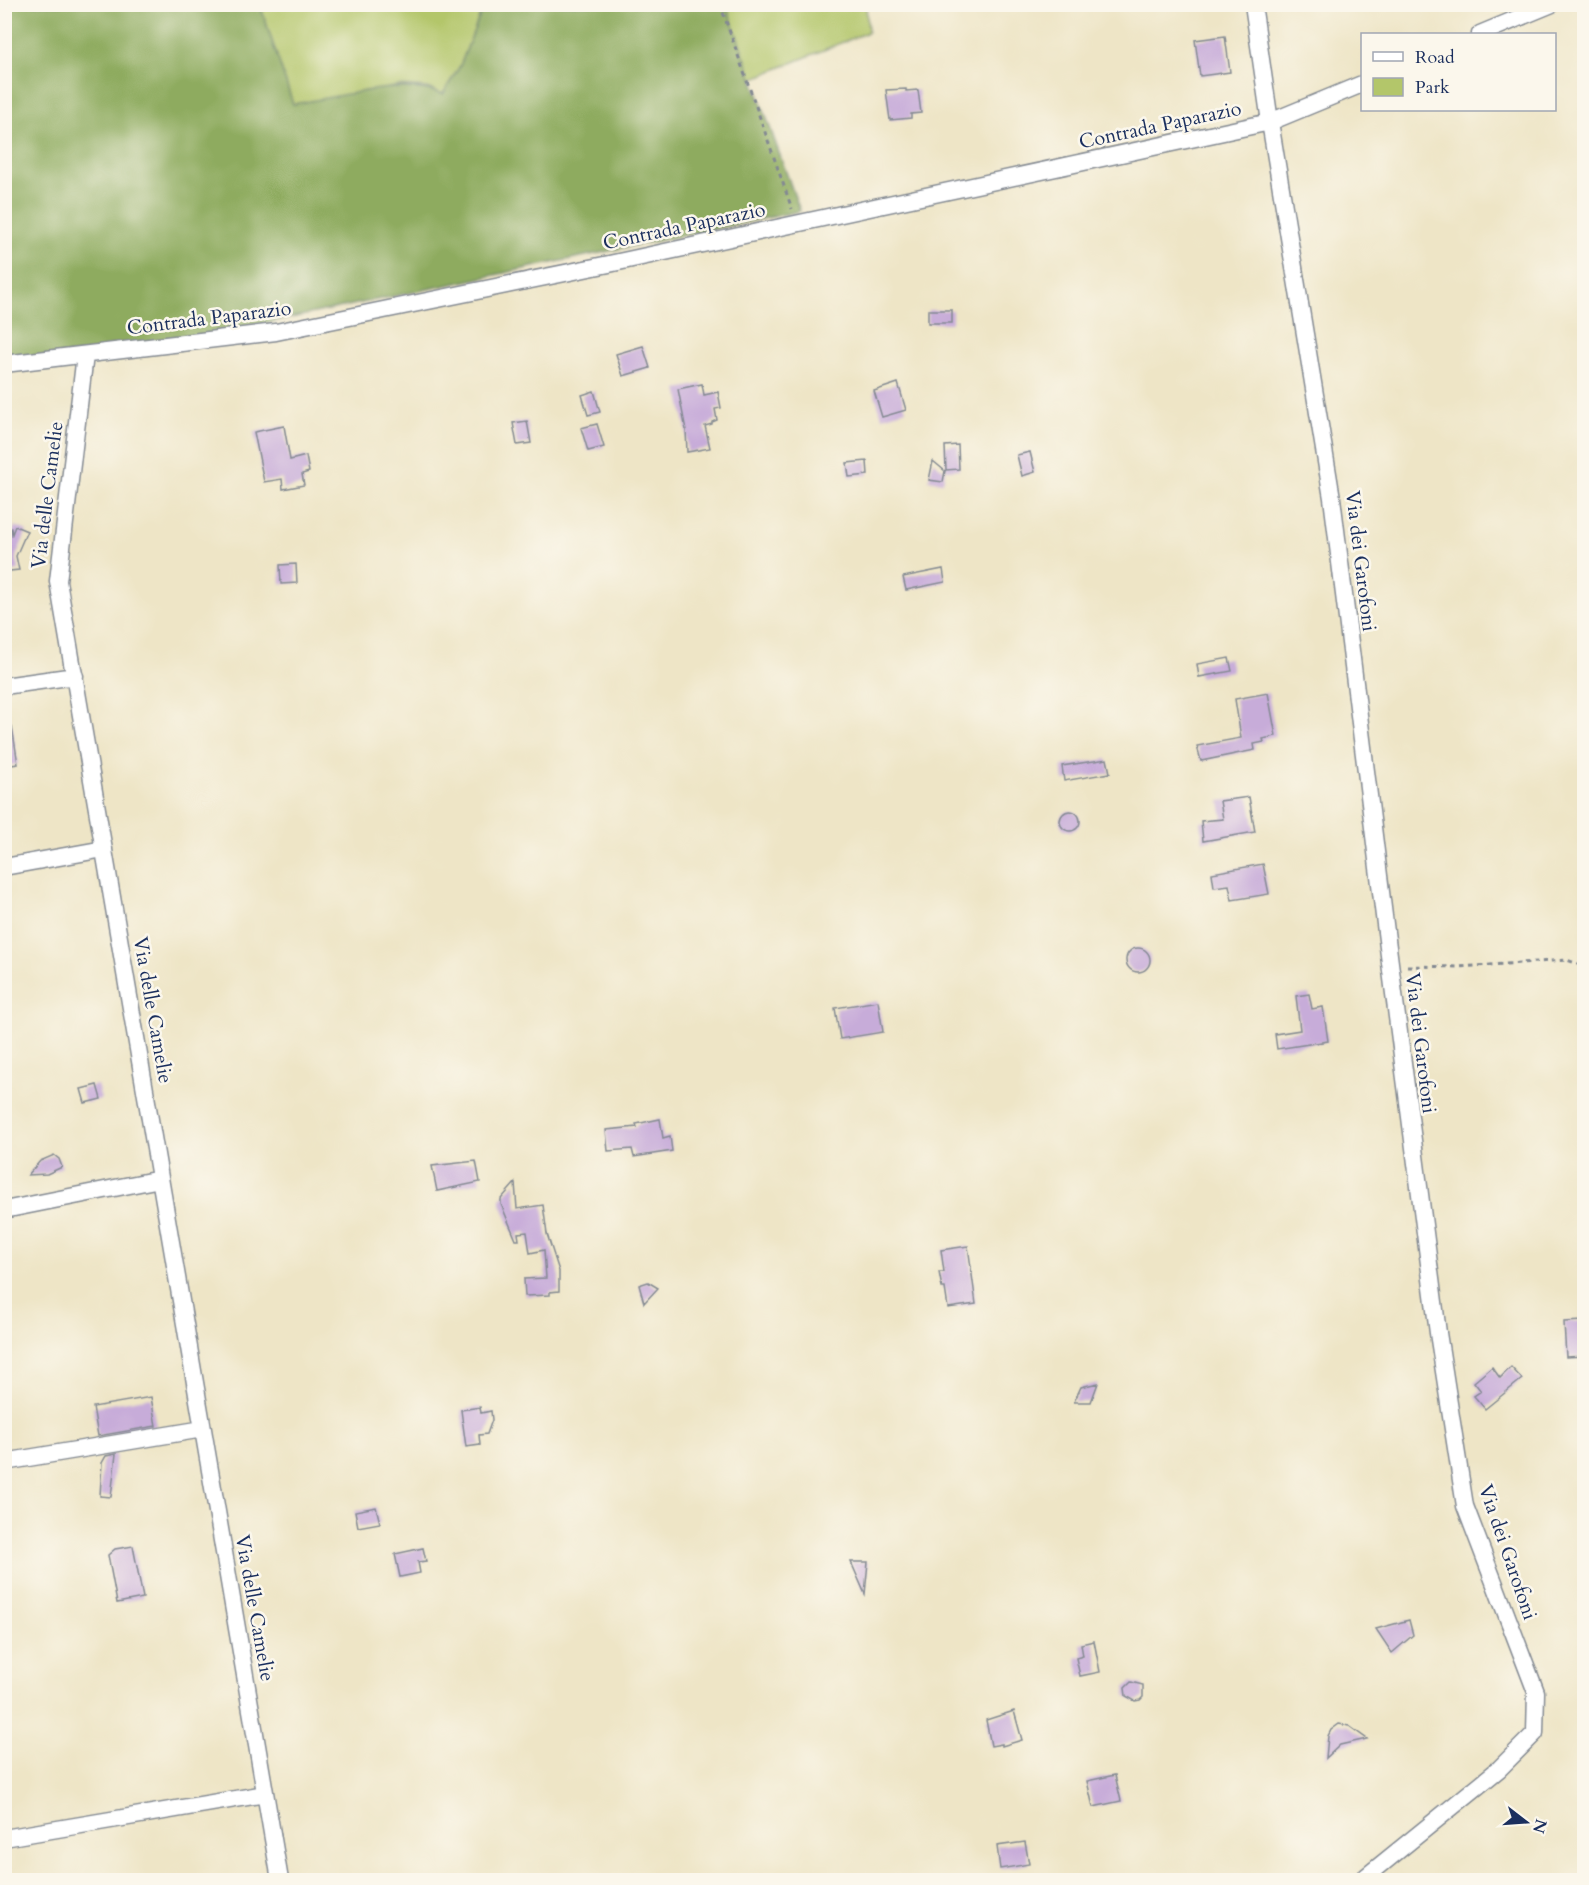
<svg xmlns="http://www.w3.org/2000/svg" width="1589" height="1885" font-family="Cardo,serif">
<style>
.green{fill:#b3c66a;stroke:#677a64;stroke-width:1.5}
.forest{fill:#8eab5e;stroke:#546d5e;stroke-width:1.5}
.building{fill:#c7acd9}
.lines{fill:none;stroke-linecap:round;stroke-linejoin:round}
.minor-casing{stroke:#848a92;stroke-width:19}
.path{stroke:#848a92;stroke-width:3;stroke-dasharray:4.5 4.5;stroke-linecap:butt}
.minor{stroke:#fff;stroke-width:16}
.labels{text-anchor:middle;dominant-baseline:central;stroke-width:5;stroke-linejoin:round;paint-order:stroke}
.street-label{font-size:20px;fill:#1b2f5e;stroke:#fbf7ec}
</style>
<rect width="100%" height="100%" fill="#fbf7ec"/>
<filter id="ink" filterUnits="userSpaceOnUse"><feTurbulence type="fractalNoise" baseFrequency=".0167" numOctaves="2"/><feDisplacementMap in="SourceGraphic" scale="12" xChannelSelector="R" yChannelSelector="G"/><feConvolveMatrix kernelMatrix="1 2 1 2 8 2 1 2 1" color-interpolation-filters="sRGB"/></filter>
<filter id="wash" filterUnits="userSpaceOnUse"><feTurbulence type="fractalNoise" baseFrequency=".008" numOctaves="4" result="noise"/><feDisplacementMap in="SourceGraphic" scale="24" xChannelSelector="R" yChannelSelector="G"/><feGaussianBlur stdDeviation="1.35" result="paint"/><feColorMatrix in="noise" values="0 0 0 0 0 0 0 0 0 0 0 0 0 0 0 0 0 1.4 0 .05"/><feComposite in="paint" operator="in"/></filter>
<g filter="url(#wash)">
<rect width="100%" height="100%" fill="#eee5c6"/>
<path class="green" d="M260 5H484L460 66 443 94 427 88 400 86 293 105Z
M726 5H866L868 32 752 79Z"/>
<path class="forest" d="M5 5H260L293 104C339 97 399 78 443 94L460 66 484 5H726L800 211 152 347 5 360Z"/>
<g id="blocks">
<path class="building" d="M1225 36 1230 72 1200 76 1195 40Z
M906 89V91L918 90 921 113 911 114V118L890 120 886 90Z
M928 310H952V323H928Z
M643 346 650 368 623 376 616 354Z
M898 383 906 410 882 417 874 391Z
M702 384 704 395 718 392 721 408 715 409 717 420 712 422V424L705 426 710 448 687 452 686 430 678 389Z
M594 391 600 412 588 415 582 395Z
M527 421 531 443 517 445 513 423Z
M597 424 604 447 588 451 581 428Z
M284 426 290 460 306 456 309 472 302 474 304 485 283 489 282 479 264 482 254 432Z
M958 445 959 469 946 470 945 446Z
M1030 452 1035 472 1022 476 1017 455Z
M867 461 868 475 849 477 847 463Z
M933 461 945 471 943 482 929 480Z
M15 526 27 531 16 556 19 570 10 571 5 584 4 529 11 528 12 534Z
M296 564 297 583 281 584 280 565Z
M943 569 945 582 906 590 903 577Z
M1229 658 1232 671 1199 677 1197 664Z
M1268 693 1276 736 1263 739 1264 742 1254 744 1255 750 1201 761 1197 746 1241 738 1235 699Z
M12 726 18 764 4 766V727Z
M1107 759 1110 773 1064 781 1062 766Z
M1249 797 1255 832 1203 841 1201 821 1223 819 1220 801Z
M1060 821a10 10 0 1 1 20 0a10 10 0 1 1-20 0Z
M1263 864 1269 894 1232 900 1229 885 1214 887 1212 873Z
M1126 960a12 12 0 1 1 24 0a12 12 0 1 1-24 0Z
M1309 994 1312 1009 1323 1007 1328 1041 1277 1049 1275 1034 1300 1030 1296 996Z
M878 1001 883 1032 840 1039 835 1008Z
M97 1085 101 1099 85 1103 81 1089Z
M660 1119 663 1138 670 1136 672 1151 634 1157 632 1149 608 1151 606 1130 637 1127 636 1124Z
M54 1155 59 1159 62 1167 47 1174 28 1175 40 1161Z
M476 1161 480 1182 437 1191 432 1166Z
M515 1183 517 1209 543 1205 547 1234 559 1271V1291L550 1292V1295L525 1296 524 1279 546 1278 544 1250 530 1253 527 1232 518 1233 519 1240H516L501 1204V1199Z
M968 1246 976 1304 948 1308 945 1288H942L939 1272H944L941 1250Z
M648 1282 658 1288 644 1303 639 1285Z
M1584 1321V1356L1566 1357 1564 1322Z
M1492 1367 1500 1378 1511 1367 1522 1379 1485 1409 1474 1396 1481 1391 1474 1382Z
M1098 1383 1091 1402H1074L1081 1387Z
M151 1397 156 1426 98 1436 93 1407Z
M480 1407 481 1413 491 1411 492 1420 487 1434 479 1435 480 1445 466 1447 461 1410Z
M116 1454 111 1497 100 1496 102 1463 106 1456Z
M376 1507 380 1523 358 1527 355 1511Z
M133 1546 143 1598 117 1603 108 1555 115 1549Z
M423 1548 426 1561 418 1562 420 1573 400 1577 395 1554Z
M851 1562H868L865 1594Z
M1409 1620 1413 1635 1392 1653 1376 1629Z
M1094 1641 1100 1672 1080 1676 1076 1658 1083 1656 1081 1644Z
M1131 1682 1143 1685V1697L1140 1700 1135 1701 1126 1696 1125 1688Z
M1014 1711 1022 1740 1002 1746V1744L991 1746 986 1720Z
M1339 1724 1349 1726 1367 1739 1340 1745 1326 1758 1328 1736 1331 1730Z
M1115 1775 1121 1801 1093 1807 1087 1781Z
M1025 1842 1029 1864 1000 1869 997 1846Z"/>
</g>
</g>
<g filter="url(#ink)">
<use href="#blocks" fill-opacity="0" stroke="#848a92" stroke-width="1.5"/>
<g class="lines">
<defs>
<path id="minor" d="M1253 4 1270 122 1332 498 1386 932 1438 1333 1465 1506 1536 1692 1535 1733 1499 1769 1362 1880
M1480 34 1552 4
M85 355 58 581 280 1880
M4 364 276 332 609 264 1270 122 1362 84
M4 686 75 676
M4 867 104 849
M4 1210 160 1179
M4 1462 203 1429
M4 1838 265 1794"/>
</defs>
<use href="#minor" class="minor-casing"/>
<path class="path" d="M720 4 792 209
M1407 966 1459 967 1567 960 1584 966"/>
<use href="#minor" class="minor"/>
</g>
</g>
<g class="labels">
<g class="street-label">
<text transform="translate(1160 125) rotate(-12)">Contrada Paparazio</text>
<text transform="translate(684 226) rotate(-12)">Contrada Paparazio</text>
<text transform="translate(209 318) rotate(-7)">Contrada Paparazio</text>
<text transform="translate(47 495) rotate(-83)">Via delle Camelie</text>
<text transform="translate(1361 561) rotate(83)">Via dei Garofoni</text>
<text transform="translate(153 1010) rotate(80)">Via delle Camelie</text>
<text transform="translate(1421 1043) rotate(83)">Via dei Garofoni</text>
<text transform="translate(1508 1552) rotate(71)">Via dei Garofoni</text>
<text transform="translate(255 1608) rotate(80)">Via delle Camelie</text>
</g>
</g>
<rect width="1589" height="1885" fill="none" stroke="#fbf7ec" stroke-width="24"/>
<rect x="1361" y="33" width="195" height="78" fill="#fbf7ec" stroke="#a1a7b3" stroke-width="1.5"/>
<rect x="1373" y="52" width="30" height="9" fill="#ffffff" stroke="#a1a7b3" stroke-width="1.5"/>
<text x="1415" y="63" font-size="18" fill="#1b2f5e">Road</text>
<rect x="1373" y="78" width="30" height="18" fill="#b3c66a" stroke="#a1a7b3" stroke-width="1.5"/>
<text x="1415" y="93" font-size="18" fill="#1b2f5e">Park</text>
<g transform="translate(1526 1822) rotate(107)" stroke="#fbf7ec" stroke-width="4.5" paint-order="stroke">
<path d="M0-4.5L10 22L0 15L-10 22Z" fill="#1b2f5e"/>
<text y="-9" font-size="16" font-weight="bold" text-anchor="middle" fill="#1b2f5e">N</text>
</g>
</svg>
